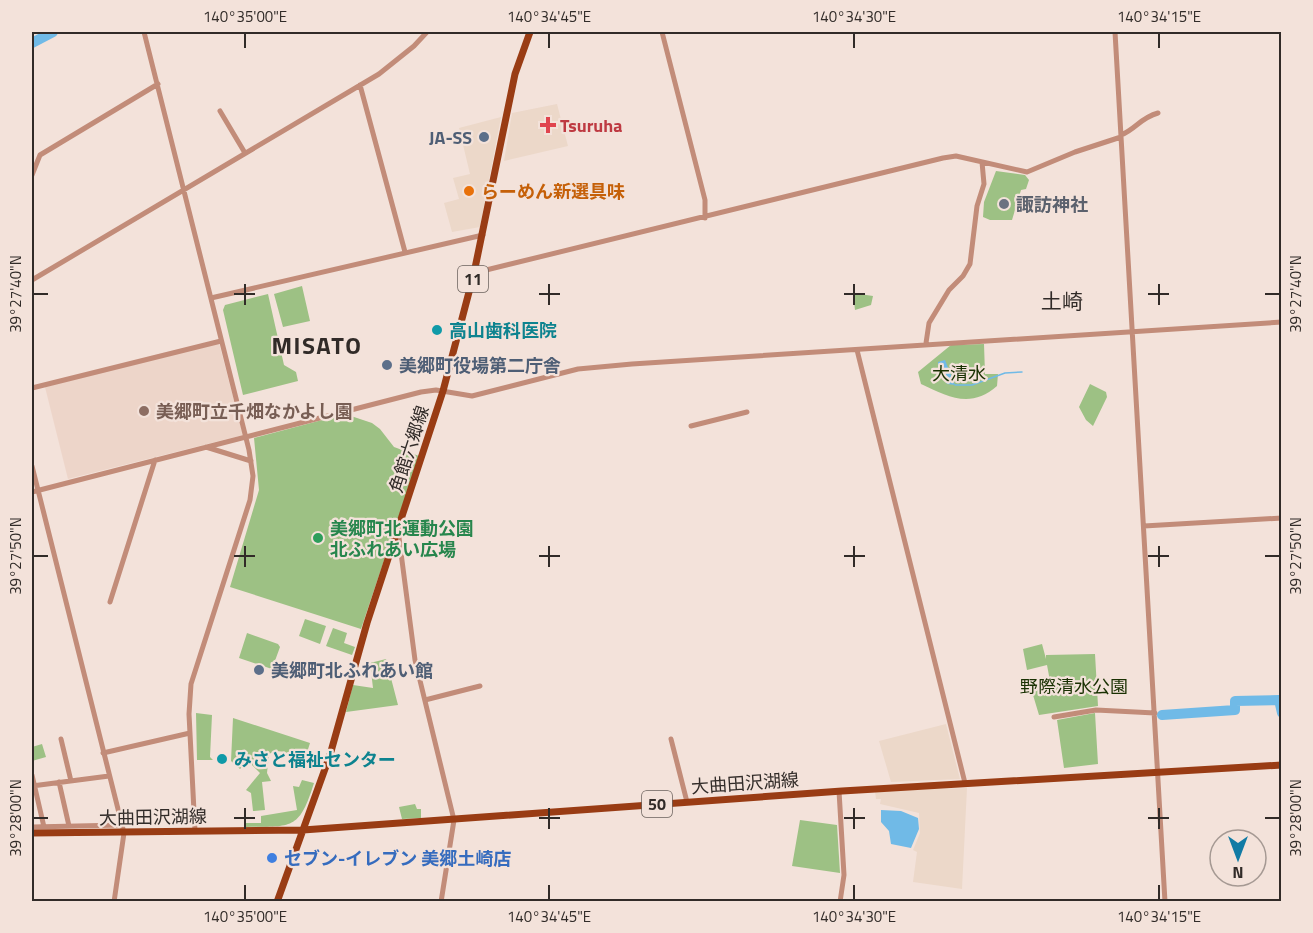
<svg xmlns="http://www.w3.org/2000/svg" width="1313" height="933" font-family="'Titillium Web','Noto Sans JP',sans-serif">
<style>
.commercial{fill:#ecd8c9}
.built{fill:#edd5c9}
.green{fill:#9dc184}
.water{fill:#70bae7}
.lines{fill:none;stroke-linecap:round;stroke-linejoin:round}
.stream{stroke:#70bae7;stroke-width:1.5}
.river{stroke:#70bae7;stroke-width:10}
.minor{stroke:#c28c79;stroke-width:5}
.major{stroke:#993c14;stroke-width:7}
.ticks{fill:none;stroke:#312b28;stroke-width:2}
.health-dot{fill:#e0444e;stroke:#f3e2da;stroke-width:2}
.service-dot{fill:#5c6f8a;stroke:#f3e2da;stroke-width:2}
.food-dot{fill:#e8710a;stroke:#f3e2da;stroke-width:2}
.worship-dot{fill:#6b7280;stroke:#f3e2da;stroke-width:2}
.culture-dot{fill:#0f9aa8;stroke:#f3e2da;stroke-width:2}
.education-dot{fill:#8d6e63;stroke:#f3e2da;stroke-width:2}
.leisure-dot{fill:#2e9e5b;stroke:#f3e2da;stroke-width:2}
.shop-dot{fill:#3f7fe0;stroke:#f3e2da;stroke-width:2}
.labels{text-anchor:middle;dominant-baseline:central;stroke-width:4.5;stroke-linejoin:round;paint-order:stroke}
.shield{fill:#f3e2da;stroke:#6b625d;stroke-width:1.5}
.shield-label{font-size:16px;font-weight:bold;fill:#312b28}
.health-label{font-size:18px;font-weight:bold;fill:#be3a42;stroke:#f3e2da;text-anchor:start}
.service-label{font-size:18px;font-weight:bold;fill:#4e5e75;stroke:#f3e2da;text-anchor:start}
.food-label{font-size:18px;font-weight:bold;fill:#c56008;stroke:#f3e2da;text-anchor:start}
.worship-label{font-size:18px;font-weight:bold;fill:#5b616d;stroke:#f3e2da;text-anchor:start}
.culture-label{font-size:18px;font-weight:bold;fill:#0d838f;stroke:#f3e2da;text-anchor:start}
.park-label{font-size:18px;fill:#193102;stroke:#f3e2da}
.education-label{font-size:18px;font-weight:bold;fill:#785e54;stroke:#f3e2da;text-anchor:start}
.street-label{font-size:18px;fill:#312b28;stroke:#f3e2da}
.leisure-label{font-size:18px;font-weight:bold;fill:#27864d;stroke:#f3e2da;text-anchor:start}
.shop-label{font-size:18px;font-weight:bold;fill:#366cbe;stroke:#f3e2da;text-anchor:start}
.quarter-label{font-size:21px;fill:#312b28;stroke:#f3e2da}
.district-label{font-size:24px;font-weight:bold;letter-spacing:1.5px;fill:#312b28;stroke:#f3e2da}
.neatline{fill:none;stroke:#312b28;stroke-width:2}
.ticks-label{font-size:15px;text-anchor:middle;fill:#312b28}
</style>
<rect width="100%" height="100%" fill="#f3e2da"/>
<path class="commercial" d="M557 104 568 146 504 161 512 113Z
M501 117 480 227 452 232 444 203 459 199 453 178 470 174 459 128Z
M946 724 960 779 891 782 879 741Z
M967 788 962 889 913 882 917 852 913 850 920 833 919 813 880 804 881 799H876L875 791Z"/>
<path class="built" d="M219 343 243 435 68 479 45 387Z"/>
<path class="green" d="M996 171 1025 175 1029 180 1026 189 1021 190 1012 220H990L983 217 984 202Z
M302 286 310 321 283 327 274 294Z
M853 293 873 296 871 305 855 310Z
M268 294 284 365 296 372 298 381 243 395 223 310 225 305Z
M984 344 985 374H998L997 386C971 409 948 397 921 384L918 372 951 345Z
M1090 384 1106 392 1107 397 1093 426 1086 420 1079 407Z
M345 414 372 423 380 429 394 447 419 456 361 629 230 587 259 490 254 438Z
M305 619 326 626 320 644 299 636Z
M333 628 347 633 344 643 355 647 352 655 326 646Z
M247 633 278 644 280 647 272 669 239 658Z
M1042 644 1046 659V655L1095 654 1098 706 1039 715 1030 685 1050 681 1047 665 1027 670 1023 649Z
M386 659 398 705 346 712 353 685 373 688 370 663Z
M196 713 212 715 210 757 213 760H197Z
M1095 713 1098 764 1064 768 1057 720Z
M233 718 310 743 304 762C293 755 281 747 269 754L267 773 271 781 262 782 265 810 253 811 251 793 246 790 260 773 248 761 240 769 231 761Z
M42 744 46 757 32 761V747Z
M302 780 314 783C299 831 292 826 246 827V823H261V816L297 810 293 786 299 787Z
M415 804 417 809H421V818L402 819 399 807Z
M800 820 837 825 840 873 792 866Z"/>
<path class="water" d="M945 360 955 385 947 384 938 370V362Z
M881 810 901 811 918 818 919 829 911 848 891 844 889 831 881 822Z"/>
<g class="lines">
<path class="stream" d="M955 385H972L1005 373 1022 372"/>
<path class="river" d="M32 43 53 32
M1162 715 1235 710V701L1279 700 1282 713"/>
<path class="minor" d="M144 32 249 450 253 476 250 500 191 684 189 714 195 831
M662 32 705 200V218
M1115 32 1165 902
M360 85 405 252
M220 111 245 153
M1121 135C1136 129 1140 118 1158 113
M32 175 40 155 158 84
M474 273 943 158 956 156 1027 172 1075 152 1121 137
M32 280 379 74 414 46 427 32
M211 298 483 235
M926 343 929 323 949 290 963 276 970 264 977 206 984 184 982 162
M857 350 965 783
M32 388 221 341
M691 426 747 412
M206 447 251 461
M32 466 124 833 114 902
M32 492 421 392 436 390 472 396 578 369 632 364 1282 322
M1144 526 1282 518
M398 530 415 660 454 820 441 902
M110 602 155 460
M425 700 480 686
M1054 717 1096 710 1155 713
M61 739 71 781
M671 739 687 802
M103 753 190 733
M32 775 44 827
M59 782 69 826
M32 786 109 776
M839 791 844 875 840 902
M32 827 122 825"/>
<path class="major" d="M32 833 303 830 842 791 1282 765
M277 902 330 755 367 623 443 391 474 273 515 74 530 32"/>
</g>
<path class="ticks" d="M245 33V48M549 33V48M854 33V48M1159 33V48M245 284V305M549 284V305M854 284V305M1159 284V305M33 294H48M234 294H255M539 294H560M844 294H865M1148 294H1169M1265 294H1280M245 546V567M549 546V567M854 546V567M1159 546V567M33 556H48M234 556H255M539 556H560M844 556H865M1148 556H1169M1265 556H1280M245 808V829M549 808V829M854 808V829M1159 808V829M33 818H48M234 818H255M539 818H560M844 818H865M1148 818H1169M1265 818H1280M245 885V900M549 885V900M854 885V900M1159 885V900"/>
<path class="health-dot" d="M545 116h6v6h6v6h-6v6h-6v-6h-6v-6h6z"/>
<g class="service-dot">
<circle cx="484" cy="137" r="6"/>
<circle cx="387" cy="365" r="6"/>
<circle cx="259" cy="670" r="6"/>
</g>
<circle class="food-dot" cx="469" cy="191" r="6"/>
<circle class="worship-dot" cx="1004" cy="204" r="6"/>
<g class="culture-dot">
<circle cx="437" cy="330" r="6"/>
<circle cx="222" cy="759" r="6"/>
</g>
<circle class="education-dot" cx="144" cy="411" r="6"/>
<circle class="leisure-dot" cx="318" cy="538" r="6"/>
<circle class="shop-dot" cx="272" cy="858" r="6"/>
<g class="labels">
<g class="shield">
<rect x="458" y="266" width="30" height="26" rx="4.5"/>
<rect x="642" y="791" width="30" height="26" rx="4.5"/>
</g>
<g class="shield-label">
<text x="473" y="279">11</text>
<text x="657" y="804">50</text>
</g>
<g class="health-label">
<text x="560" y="125">Tsuruha</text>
</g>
<g class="service-label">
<text x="472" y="137" text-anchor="end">JA-SS</text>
<text x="399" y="365">美郷町役場第二庁舎</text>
<text x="271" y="670">美郷町北ふれあい館</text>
</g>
<g class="food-label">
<text x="481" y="191">らーめん新選具味</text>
</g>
<g class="worship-label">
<text x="1016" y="204">諏訪神社</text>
</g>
<g class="culture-label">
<text x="449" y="330">高山歯科医院</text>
<text x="234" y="759">みさと福祉センター</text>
</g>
<g class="park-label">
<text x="959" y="373">大清水</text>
<text x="1074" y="686">野際清水公園</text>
</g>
<g class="education-label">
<text x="156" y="411">美郷町立千畑なかよし園</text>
</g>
<g class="street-label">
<text transform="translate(409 449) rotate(-72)">角館六郷線</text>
<text transform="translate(745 783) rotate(-4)">大曲田沢湖線</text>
<text transform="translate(153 817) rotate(-1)">大曲田沢湖線</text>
</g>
<g class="leisure-label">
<text x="330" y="528">美郷町北運動公園<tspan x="330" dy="21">北ふれあい広場</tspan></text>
</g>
<g class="shop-label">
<text x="284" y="858">セブン-イレブン 美郷土崎店</text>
</g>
<g class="quarter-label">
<text x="1062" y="301">土崎</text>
</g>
<g class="district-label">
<text x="317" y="345">MISATO</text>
</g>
</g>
<rect width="1313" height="933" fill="none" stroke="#f3e2da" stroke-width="66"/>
<g transform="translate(1238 858) rotate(180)"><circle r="28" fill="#f3e2da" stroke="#a59993" stroke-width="1.5"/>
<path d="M0-4.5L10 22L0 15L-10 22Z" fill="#117ba5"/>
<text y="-9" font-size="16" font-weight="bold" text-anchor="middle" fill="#312b28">N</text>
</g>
<rect x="33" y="33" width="1247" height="867" class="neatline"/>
<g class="ticks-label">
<text x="245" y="22">140°35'00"E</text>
<text x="549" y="22">140°34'45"E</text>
<text x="854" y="22">140°34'30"E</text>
<text x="1159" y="22">140°34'15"E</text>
<text transform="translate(1296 294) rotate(-90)" y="5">39°27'40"N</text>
<text transform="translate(16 294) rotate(-90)" y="5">39°27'40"N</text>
<text transform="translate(1296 556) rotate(-90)" y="5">39°27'50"N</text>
<text transform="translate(16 556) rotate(-90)" y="5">39°27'50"N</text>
<text transform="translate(1296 818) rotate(-90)" y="5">39°28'00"N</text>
<text transform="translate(16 818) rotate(-90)" y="5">39°28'00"N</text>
<text x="245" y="922">140°35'00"E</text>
<text x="549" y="922">140°34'45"E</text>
<text x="854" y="922">140°34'30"E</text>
<text x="1159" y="922">140°34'15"E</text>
</g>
</svg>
